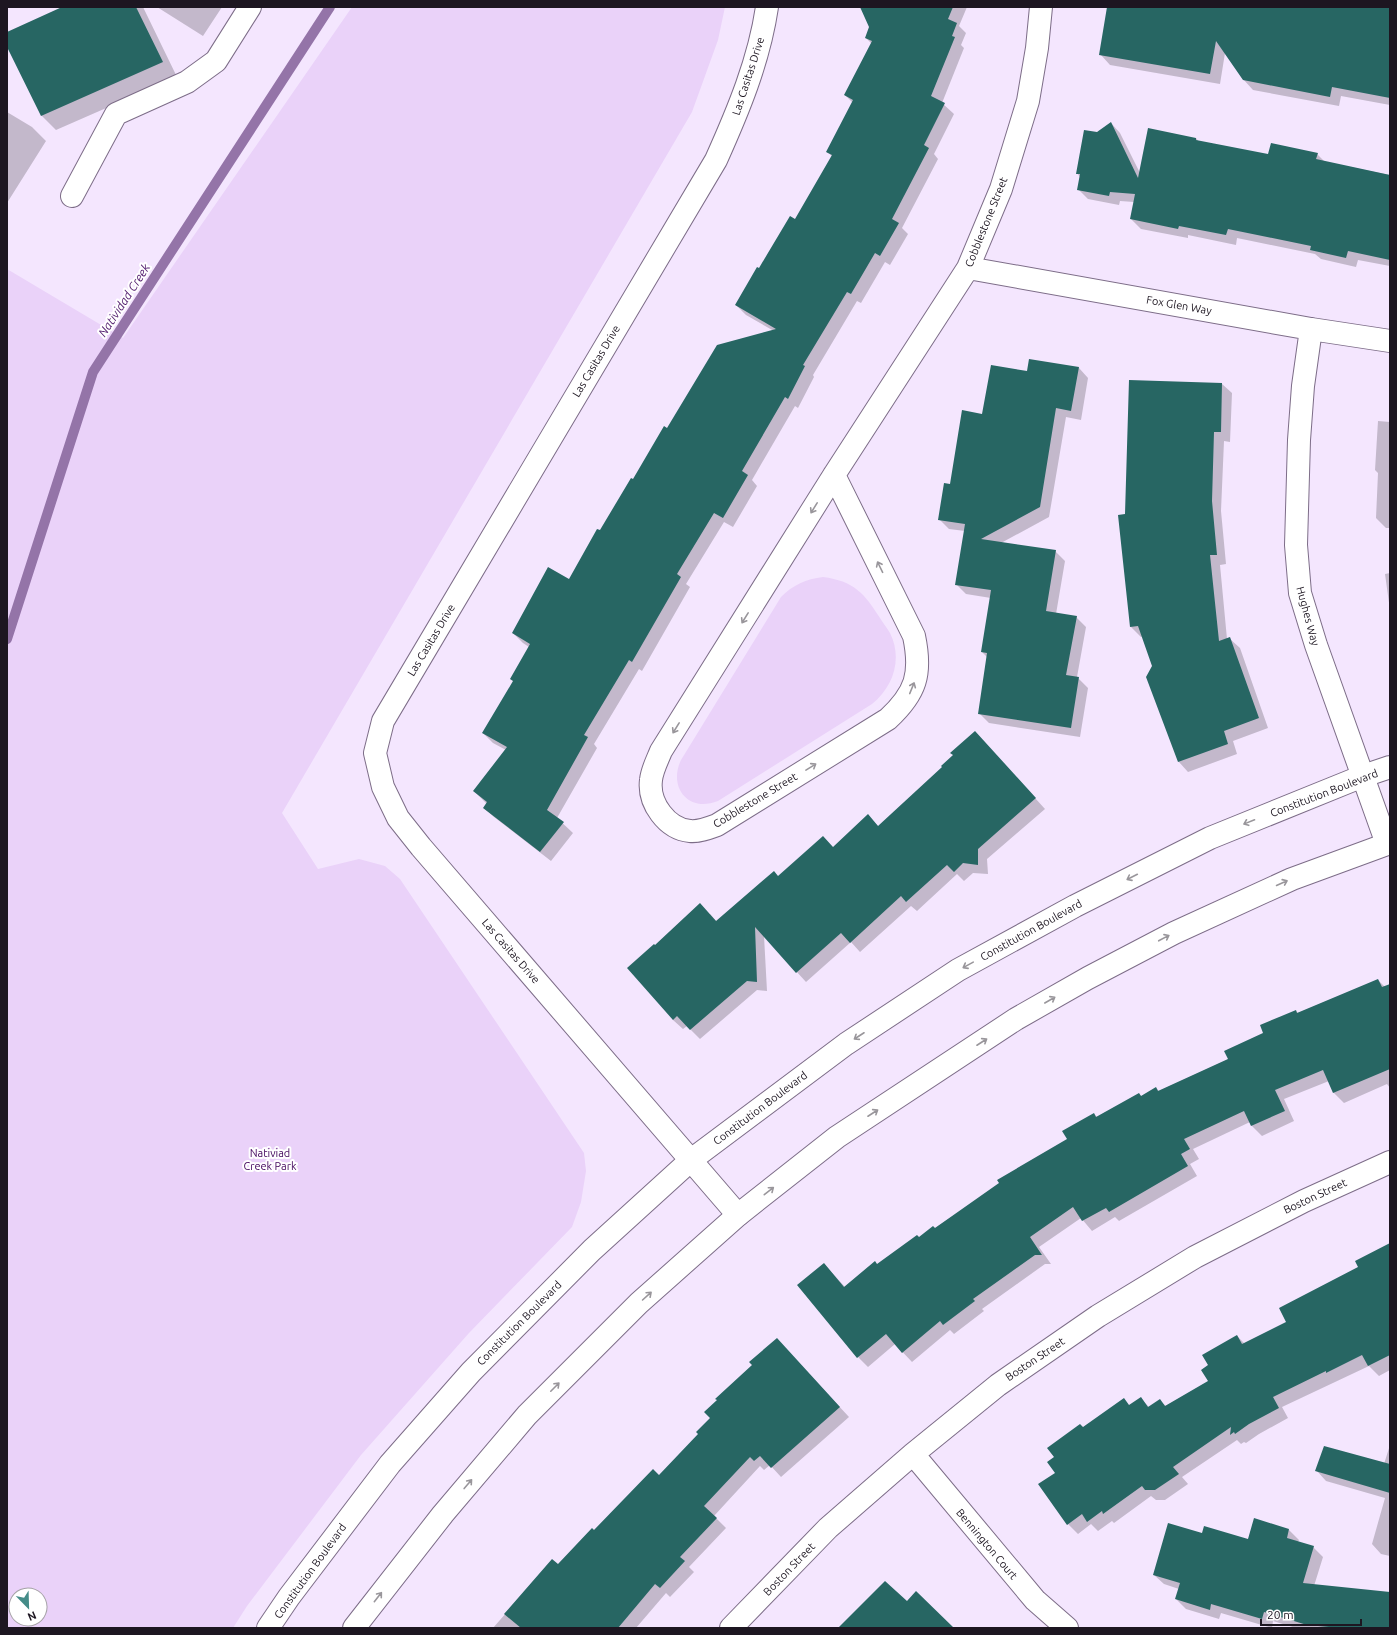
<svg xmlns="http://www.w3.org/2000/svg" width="1397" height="1635" font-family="Ubuntu,sans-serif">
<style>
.green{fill:#ead2f9;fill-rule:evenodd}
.shadow{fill:#0003}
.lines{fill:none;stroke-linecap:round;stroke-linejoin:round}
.stream{stroke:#9474a8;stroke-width:10}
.building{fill:#276663}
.minor-casing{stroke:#7d6d88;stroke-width:24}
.major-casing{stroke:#7d6d88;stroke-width:24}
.minor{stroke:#fff;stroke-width:22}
.major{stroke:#fff;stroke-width:22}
.oneway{stroke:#99969b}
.labels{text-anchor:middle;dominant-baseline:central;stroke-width:4;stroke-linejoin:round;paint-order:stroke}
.street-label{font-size:11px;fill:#1d1621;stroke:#fff}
.park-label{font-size:11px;fill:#42065c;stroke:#fff}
.water-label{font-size:12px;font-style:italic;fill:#521c6e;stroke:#fff}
</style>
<rect width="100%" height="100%" fill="#f4e6fe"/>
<path class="green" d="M352 7H725L718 40 692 112 282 813 318 869 359 859 385 866 400 879 584 1153 586 1171 581 1202 572 1227 469 1333 361 1455 247 1606 233 1628H7V269L123 338ZM16 1595H40V1619H16Z
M823 577C854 581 864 593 880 618 883 623 887 628 890 633 903 659 893 687 872 704L718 801C688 813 668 787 681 760L781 597C793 585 806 579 823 577Z"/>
<path class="shadow" d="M65 7H143L177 77 56 130 42 116 7 44V33Z
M157 7H222L203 36Z
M877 7H967L959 26 966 33 961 45 964 48 942 103 954 114 934 154 938 159 902 228 908 234 890 265 885 262 861 303 857 301 813 375 814 377 798 408 795 406 752 480 757 486 733 527 724 522 686 584 690 587 642 671 639 669 594 744 597 748 557 818 573 833 551 861 494 817 484 808 487 804 474 791 506 750 493 743 483 733 514 681 529 647 523 643 513 633 569 581 668 429 774 331 746 315 736 305 795 220 832 156 827 152 853 103 845 95 872 44 866 38Z
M1122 7 1390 8V105L1341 96 1339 106 1253 90 1243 79 1225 53 1220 84 1110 65 1101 55Z
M7 112 32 127 46 141 7 203Z
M1111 123 1120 133 1140 173 1196 138 1199 142 1269 155 1317 154 1325 162 1390 175V266L1358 260 1356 267 1321 259 1315 254 1237 238 1236 245 1188 235V238L1141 229 1131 219 1134 202 1120 201 1119 205 1088 199 1078 189 1080 177 1077 173 1097 134Z
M1079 368 1088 378 1081 420 1066 417 1049 517 1001 543 1055 551 1065 561 1056 614 1076 617 1086 627 1077 677 1088 688 1080 737 989 723 979 713 987 657 982 652 991 598 966 594 956 584 965 531 949 529 939 519 951 485 983 415 1027 372Z
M1222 384 1232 393 1230 442 1224 441 1221 511 1226 564 1220 565 1227 639H1230L1240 648 1268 728 1233 741 1237 754 1188 772 1179 762 1147 677 1153 666 1143 636 1141 637 1131 627 1126 515Z
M1378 421 1390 422V528H1386L1376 518 1378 473 1375 470Z
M1390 573V610L1385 574Z
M975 732 1045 809 987 859 988 874 973 873 964 881 957 874 917 911 911 906 860 952 851 942 806 982 764 936 767 991 757 990 700 1039 687 1026 683 1029 673 1020 655 947 710 914 717 922 778 877 833 848 868 816 879 827 944 768Z
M1378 980 1385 987 1390 985V1088L1387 1084 1344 1103 1334 1093 1329 1081 1284 1099 1294 1121 1262 1136 1252 1126 1250 1122 1193 1149 1199 1159 1190 1164 1197 1176 1119 1221 1115 1217 1092 1231 1081 1218 1039 1247 1051 1264H1045L982 1309 984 1311 954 1334 950 1330 912 1362 895 1344 868 1367 858 1357 824 1264 845 1287 1069 1140 1094 1114 1097 1117 1139 1094 1142 1097 1156 1088 1159 1091 1229 1059 1296 1011 1298 1013Z
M1390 1244V1370L1379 1376 1369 1366 1282 1407 1288 1418 1259 1434 1246 1443 1244 1442 1241 1444 1237 1440 1182 1477 1188 1484 1165 1500H1156L1151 1496 1114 1523 1112 1521 1098 1531 1091 1524 1078 1534 1068 1524 1056 1473V1457L1083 1428 1130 1406 1140 1398 1149 1407 1160 1401 1166 1406 1209 1381 1210 1366 1237 1336 1245 1344 1288 1322Z
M786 1349 849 1417 781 1477 770 1465 764 1470 760 1466 714 1516 726 1528 689 1567 694 1572 670 1597 666 1593 636 1628H493L552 1560 558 1565 594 1532 659 1476Z
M1390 1445V1556L1381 1554 1372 1544 1385 1498 1326 1481 1317 1471 1384 1464Z
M1255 1520 1289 1530 1299 1540 1298 1542 1313 1547 1323 1557 1314 1586 1390 1593V1628H1296L1273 1621 1272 1628 1221 1613 1219 1619 1186 1609 1176 1599 1179 1589 1164 1584 1154 1575 1203 1535 1249 1541Z"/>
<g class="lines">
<path class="stream" d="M7 639 93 372 330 7"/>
</g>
<path class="building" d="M62 7H136L163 62 41 116 7 47V32Z
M860 7H953L948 19 957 23 952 36 955 37 931 96 945 103 924 145 929 148 892 219 899 223 880 256 875 253 851 294 847 292 803 365 805 366 788 399 785 397 742 471 748 475 723 518 714 513 677 574 681 577 632 662 629 660 584 735 588 737 547 810 564 822 540 852 483 808 487 802 473 791 507 747 482 733 513 681 510 679 530 644 512 633 548 567 569 579 597 529 600 530 631 478 633 479 664 426 667 428 717 345 776 329 735 305 757 267 759 268 790 216 795 219 832 155 826 152 853 100 844 95 872 41 865 38 869 27Z
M1107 7H1390V98L1332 87 1330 97 1243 80 1216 41 1210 74 1099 55Z
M1111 122 1138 178 1148 128 1196 138V140L1268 154 1271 143 1318 153 1316 159 1390 175V260L1348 251 1346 258 1310 250 1311 246 1228 229 1226 235 1179 226 1178 229 1130 219 1135 194 1110 192 1109 196 1077 190 1080 174H1076L1084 130 1097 132Z
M1029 359 1079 367 1071 411 1056 408 1040 507 981 539 1056 550 1046 611 1077 616 1066 675 1079 677 1071 728 978 714 987 653 981 652 991 590 955 585 965 524 938 520 944 483 950 484 962 410 982 414 991 365 1027 371Z
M1129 380 1222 383 1221 432H1214L1212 501 1217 555H1210L1219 641 1230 637 1259 718 1224 731 1228 744 1178 762 1146 677 1152 666 1138 626 1130 627 1118 515 1125 514Z
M975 731 1036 798 978 849V865L963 863 954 872 947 865 906 902 901 896 850 943 841 933 796 973 755 927 757 982 747 981 690 1030 677 1016 673 1020 627 968 654 944 655 945 700 903 716 921 774 871 778 876 823 836 833 847 868 814 878 826 942 767 941 766 953 755 950 753Z
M1378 979 1382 987 1390 984V1069L1333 1093 1323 1070 1275 1090 1285 1111 1251 1126 1244 1111 1184 1139 1190 1149 1181 1154 1188 1166 1109 1212 1106 1208 1082 1221 1073 1207 1030 1237 1042 1255H1035L973 1299 975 1301 943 1325 940 1321 902 1353 886 1334 857 1358 797 1285 824 1263 844 1287 875 1261 877 1264 917 1235 919 1237 933 1226 935 1228 999 1183 997 1180 1067 1139 1062 1131 1094 1113 1096 1117 1139 1093 1141 1096 1156 1087 1158 1091 1228 1059 1224 1051 1263 1033 1260 1025 1296 1010 1297 1013Z
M1390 1243V1355L1368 1366 1362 1355 1326 1373V1371L1273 1397 1279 1408 1249 1424 1235 1434 1234 1432 1230 1435 1231 1427 1173 1467 1179 1474 1155 1490H1145L1142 1486 1103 1514 1102 1511 1087 1522 1082 1514 1067 1525 1038 1484 1055 1473 1047 1462 1054 1457 1047 1448 1080 1424 1083 1427 1124 1398 1129 1405 1141 1397 1148 1407 1160 1399 1165 1406 1208 1381 1201 1370 1208 1365 1202 1355 1237 1335 1242 1344 1286 1322 1279 1308 1358 1267 1355 1261Z
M777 1338 840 1407 771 1468 760 1456 754 1461 750 1457 704 1506 717 1518 680 1557 685 1561 660 1588 655 1584 618 1628H521L504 1614 552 1559 558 1564 592 1528 594 1530 653 1469 659 1475 698 1434 696 1432 710 1418 704 1412 717 1400 715 1399 752 1365 749 1362Z
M1324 1446 1390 1464V1493L1315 1471Z
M1254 1518 1289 1529 1287 1538 1314 1546 1303 1583 1390 1592V1628H1340L1307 1625 1264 1612 1262 1619 1211 1604 1210 1610 1175 1599 1180 1583 1153 1575 1168 1523 1202 1533 1204 1526 1248 1539Z
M885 1581 907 1601 916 1591 954 1628H838Z"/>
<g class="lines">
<defs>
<path id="minor" d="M72 196 116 114 187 82 216 61 250 7
M968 268 1311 329 1390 341
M1311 329 1303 386 1299 440 1296 545 1300 593 1316 645 1387 844
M834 475 914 636C922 674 916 693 888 719L717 825C709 828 699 832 690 831 667 829 648 803 651 780 652 770 657 761 661 751L834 475 968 268 1001 189 1028 101 1037 48 1041 7
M738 1215 421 847 398 818 383 787 375 753 383 721 716 160C738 111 759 61 767 7
M913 1454 1035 1600 1067 1628
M731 1628 828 1528 913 1454 998 1385 1098 1316 1195 1257 1304 1201 1390 1162"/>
<path id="major" d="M268 1628 289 1597 390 1464 471 1372 592 1250 691 1160 846 1044 958 970 1075 906 1210 838 1363 776 1390 767
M354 1628 443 1514 527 1415 639 1303 738 1215 837 1137 1016 1019 1088 978 1174 933 1292 879 1390 843"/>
</defs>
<use href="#minor" class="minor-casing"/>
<use href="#major" class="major-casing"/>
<use href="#minor" class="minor"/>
<use href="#major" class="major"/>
</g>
<defs><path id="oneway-shaft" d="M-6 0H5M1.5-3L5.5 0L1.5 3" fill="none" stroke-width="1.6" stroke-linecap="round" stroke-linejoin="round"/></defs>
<g class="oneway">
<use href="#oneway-shaft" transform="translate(814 508) rotate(122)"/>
<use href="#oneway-shaft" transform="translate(880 567) rotate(-116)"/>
<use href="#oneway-shaft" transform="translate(745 618) rotate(122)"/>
<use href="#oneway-shaft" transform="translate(912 688) rotate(-68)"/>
<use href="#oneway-shaft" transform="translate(676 728) rotate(122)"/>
<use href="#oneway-shaft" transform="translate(811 767) rotate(-32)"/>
<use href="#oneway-shaft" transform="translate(1249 822) rotate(158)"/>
<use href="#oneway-shaft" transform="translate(1132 877) rotate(153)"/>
<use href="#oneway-shaft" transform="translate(1282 883) rotate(-24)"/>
<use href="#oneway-shaft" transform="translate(1164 938) rotate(-28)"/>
<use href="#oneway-shaft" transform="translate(968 965) rotate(151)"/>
<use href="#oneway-shaft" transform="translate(1050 1000) rotate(-30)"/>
<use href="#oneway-shaft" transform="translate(859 1036) rotate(147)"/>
<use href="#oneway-shaft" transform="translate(982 1042) rotate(-33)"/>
<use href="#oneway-shaft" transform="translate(873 1113) rotate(-33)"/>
<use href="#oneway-shaft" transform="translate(769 1191) rotate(-38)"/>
<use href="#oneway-shaft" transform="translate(647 1296) rotate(-42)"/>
<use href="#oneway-shaft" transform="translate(555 1387) rotate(-45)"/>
<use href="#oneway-shaft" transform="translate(468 1484) rotate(-50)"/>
<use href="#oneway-shaft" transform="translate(378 1597) rotate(-52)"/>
</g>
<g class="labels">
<g class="street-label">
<text transform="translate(748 76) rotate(-72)">Las Casitas Drive</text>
<text transform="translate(986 222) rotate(-68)">Cobblestone Street</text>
<text transform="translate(1179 305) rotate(10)">Fox Glen Way</text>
<text transform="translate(596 361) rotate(-59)">Las Casitas Drive</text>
<text transform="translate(1308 616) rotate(75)">Hughes Way</text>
<text transform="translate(431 640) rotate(-59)">Las Casitas Drive</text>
<text transform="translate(1324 793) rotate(-21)">Constitution Boulevard</text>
<text transform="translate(755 800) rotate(-31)">Cobblestone Street</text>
<text transform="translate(1031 930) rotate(-29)">Constitution Boulevard</text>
<text transform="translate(511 951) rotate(49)">Las Casitas Drive</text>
<text transform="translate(760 1108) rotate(-37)">Constitution Boulevard</text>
<text transform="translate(1315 1196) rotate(-25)">Boston Street</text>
<text transform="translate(519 1323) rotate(-45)">Constitution Boulevard</text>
<text transform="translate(1035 1359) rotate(-34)">Boston Street</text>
<text transform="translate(987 1544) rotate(50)">Bennington Court</text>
<text transform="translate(789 1569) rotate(-46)">Boston Street</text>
<text transform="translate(310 1571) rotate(-54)">Constitution Boulevard</text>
</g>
<g class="park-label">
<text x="270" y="1153">Nativiad<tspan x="270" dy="13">Creek Park</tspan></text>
</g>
<g class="water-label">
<text transform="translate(124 300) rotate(-57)">Natividad Creek</text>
</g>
</g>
<rect width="1397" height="1635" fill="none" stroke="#1d1621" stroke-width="16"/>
<g transform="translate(28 1607) rotate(157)"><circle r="19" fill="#ffffff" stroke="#a5a2a6"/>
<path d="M0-3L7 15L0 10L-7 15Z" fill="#448c88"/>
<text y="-6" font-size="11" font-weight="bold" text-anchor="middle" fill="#1d1621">N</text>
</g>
<path d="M1261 1619v6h100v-6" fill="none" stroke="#1d1621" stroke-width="2"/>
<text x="1267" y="1619" font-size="12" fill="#1d1621" stroke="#ffffff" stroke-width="3" paint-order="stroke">20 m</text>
</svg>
